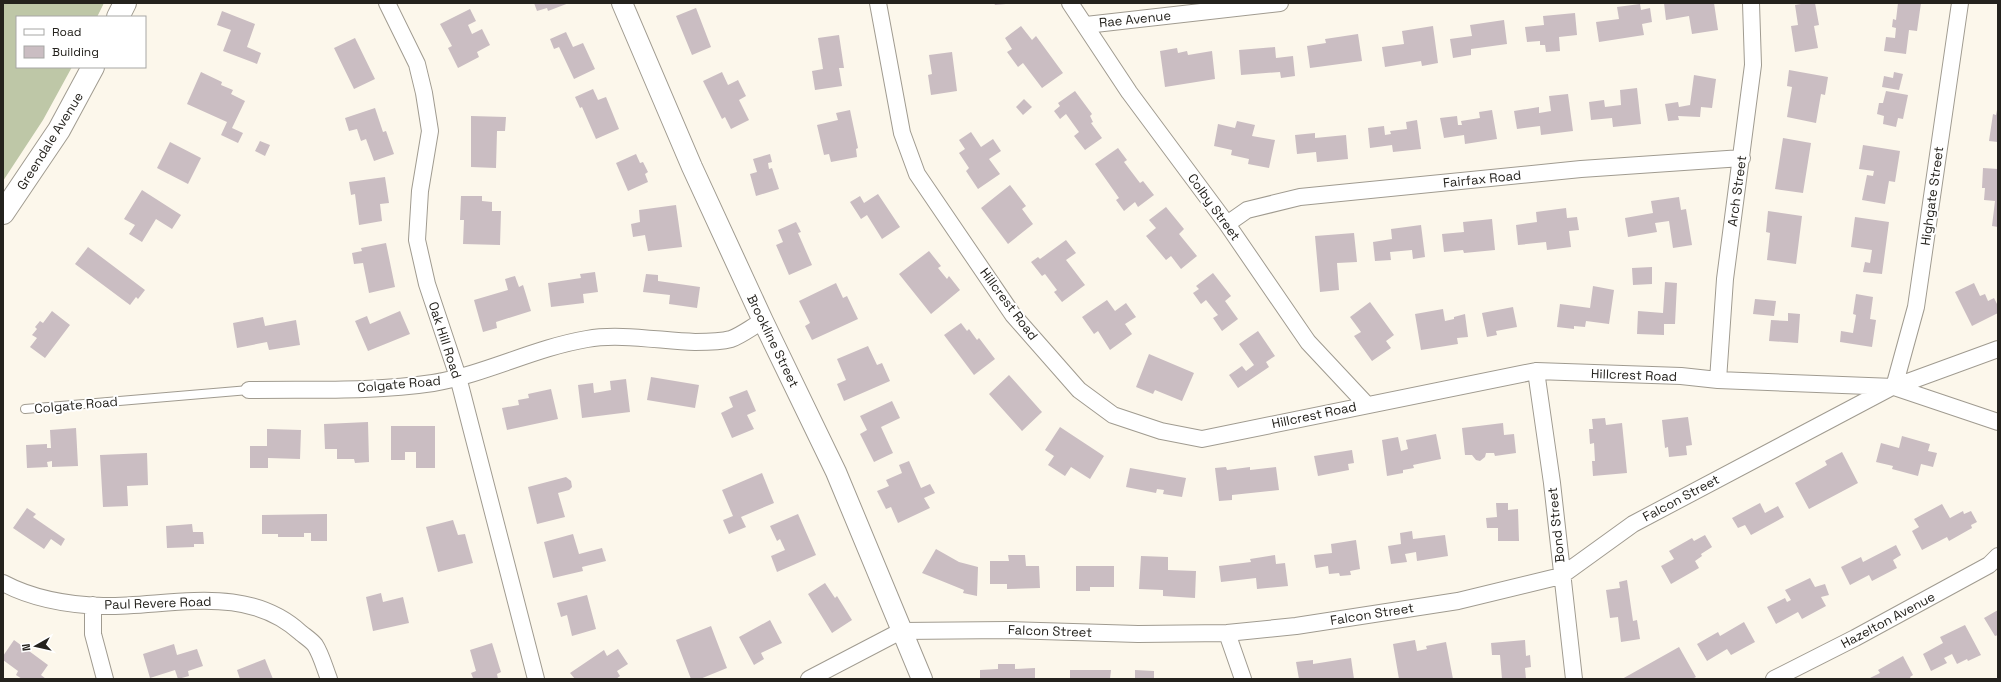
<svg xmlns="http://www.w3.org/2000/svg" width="2001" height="682" font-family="'Space Grotesk',sans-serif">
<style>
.forest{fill:#bec7a7}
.building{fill:#cabdc2}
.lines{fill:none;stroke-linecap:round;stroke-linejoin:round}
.service-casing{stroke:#a09b90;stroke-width:10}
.minor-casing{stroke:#a09b90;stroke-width:18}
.tertiary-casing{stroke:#a09b90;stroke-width:22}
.secondary-casing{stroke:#a09b90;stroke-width:24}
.service{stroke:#fff;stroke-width:8}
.minor{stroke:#fff;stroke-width:16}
.tertiary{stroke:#fff;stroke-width:20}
.secondary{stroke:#fff;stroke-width:22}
.labels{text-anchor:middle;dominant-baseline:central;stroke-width:4;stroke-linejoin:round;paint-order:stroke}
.street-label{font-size:13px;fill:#24221d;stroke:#fff}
</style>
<rect width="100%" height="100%" fill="#fcf7eb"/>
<path class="forest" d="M3 3H104L97 17H17V67H72L43 120 3 181Z"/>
<path class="building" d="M534 3H569L548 11 547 8 537 11Z
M994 3H1006V4L995 5Z
M1664 3H1714L1718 30 1692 34 1689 16 1666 20Z
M1807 3H1815L1819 25 1814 26 1818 48 1795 52 1791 26 1798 25 1795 5Z
M1898 3H1921L1917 31 1909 30 1906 54 1884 51 1886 37 1895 38 1896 28 1892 27 1893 19 1896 20Z
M1640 4 1641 10 1650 8 1652 22 1642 24 1644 35 1599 42 1596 22 1619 19 1617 7Z
M696 8 711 47 692 55 676 16Z
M470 9 476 21 468 25 472 34 482 29 490 45 477 52 479 57 458 68 448 48 452 46 440 24Z
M222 11 255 24 247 47 261 53 257 64 223 51 231 30 217 25Z
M1575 13 1577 35 1559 37 1560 51 1546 52 1545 45H1540V41L1527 42 1525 27 1544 25 1543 16Z
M1504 20 1507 44 1471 49V55L1453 58 1450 39 1472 36 1470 25Z
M1021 26 1032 40 1036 36 1063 73 1042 88 1023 63 1018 67 1007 52 1012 49 1005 38Z
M1433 26 1438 63 1422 66 1421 61 1385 67 1382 47 1404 44 1402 31Z
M566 32 573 47 583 43 595 69 574 79 559 47 554 49 550 39Z
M1358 34 1362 61 1310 68 1307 46 1326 43 1325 39Z
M839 35 844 68H839L842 86 815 90 812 71 823 69 818 38Z
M355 38 375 79 354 89 334 48Z
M1275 47 1276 58 1293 56 1295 76 1281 78 1280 72 1241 75 1239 50Z
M1177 48 1178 53 1187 51 1188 55 1212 51 1215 79 1165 87 1160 51Z
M952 52 957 91 931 95 928 75 932 74 929 55Z
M1789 70 1828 77 1825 95 1821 94 1816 123 1787 117 1792 87 1787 86Z
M201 72 222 82 221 85 233 90 231 94 245 101 232 128 243 133 238 143 221 135 227 122 187 104Z
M722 72 728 85 738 80 746 96 739 100 749 120 731 129 725 117 722 119 703 81Z
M1894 72 1903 74 1899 90 1882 87 1884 76 1893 78Z
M1694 75 1716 79 1712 108 1701 107 1700 117 1678 116 1679 120 1668 121 1665 104 1678 102 1679 107 1690 105Z
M1637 88 1641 124 1613 127 1612 118 1591 120 1589 102 1604 100 1605 107 1621 105 1620 90Z
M593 89 598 100 606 97 619 129 596 139 582 107 580 108 575 97Z
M1075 91 1092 114 1090 116 1093 122 1091 123 1102 138 1085 150 1074 136 1079 132 1066 114 1060 119 1054 111 1060 106 1058 103Z
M1886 91 1908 95 1903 119 1898 118 1896 127 1883 124 1884 116 1877 114 1879 103H1883Z
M1568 94 1573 131 1541 135 1540 126 1517 129 1514 111 1539 107V113L1551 111 1549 96Z
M1024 99 1032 107 1023 115 1016 107Z
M375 108 383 132 386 131 394 154 374 161 366 139 361 141 357 129 349 131 345 118Z
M850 110 858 148 856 149 857 157 831 162 829 154 824 155 817 125 838 120 836 113Z
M1492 110 1497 139 1465 144 1464 135 1444 138 1440 118 1457 116 1458 125H1462L1461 121 1480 118 1479 112Z
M1997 110H1998V142L1989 141 1993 114 1996 115Z
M471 116 506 117 505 131H497L496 168 471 167Z
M1417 120 1421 149 1393 152 1392 145 1370 148 1368 128 1384 126 1385 135 1391 134 1390 131 1407 129 1406 122Z
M1237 121 1255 125 1252 136 1275 140 1269 168 1248 164 1249 159 1231 155 1232 150 1214 146 1218 124 1235 128Z
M971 132 981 147 993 139 1001 151 989 159 1000 174 978 189 966 171 969 168 959 153 965 149 959 140Z
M1315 133V138L1346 135 1348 159 1317 162 1316 152 1297 154 1295 135Z
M1783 138 1811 143 1803 193 1775 189Z
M260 141 270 145 265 156 255 151Z
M170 142 201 158 188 184 157 168Z
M1863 145 1900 151 1895 182 1889 181 1885 204 1862 200 1867 175 1873 176 1874 171 1859 169Z
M1118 148 1127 160 1124 162 1140 183 1143 181 1154 195 1138 207 1135 202 1124 211 1116 200 1119 198 1095 164Z
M636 154 640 163 643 162 648 172 645 174 648 182 628 191 616 163Z
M770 154 772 162 768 163 769 169 772 168 779 189 756 196 750 174 757 172 753 159Z
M1983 168 1998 169V227L1992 226 1995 201 1984 200 1985 188H1982Z
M385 177 389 203 380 204 382 221 359 225 355 194 351 195 349 182Z
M1010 185 1026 206 1022 209 1033 224 1008 244 981 208Z
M142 190 181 215 172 229 156 219 142 242 129 234 135 225 124 219Z
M878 194 900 227 882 239 867 215 861 219 850 202 860 196 864 203Z
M461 196H482V201L492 202V211H501L500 245 463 244 464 220H460Z
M1679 197 1681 210 1686 209 1692 245 1673 248 1669 221 1655 223 1657 232 1628 237 1625 218 1653 213 1651 201Z
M676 205 682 247 648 251 645 235 633 237 631 224 640 222 639 210Z
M1166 207 1184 229 1179 234 1197 256 1181 269 1171 256 1166 260 1146 236 1156 228 1149 220Z
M1566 208 1567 218 1577 217 1579 230 1569 231 1571 247 1547 250 1546 242 1518 245 1516 225 1537 222 1536 212Z
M1768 211 1802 216 1796 264 1767 260 1770 233 1766 232Z
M1855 217 1889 222 1882 274 1863 272 1865 262 1870 263 1872 250 1851 247Z
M1492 219 1495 250 1464 253 1463 250 1444 252 1442 234 1464 232 1463 222Z
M796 222 801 232 798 233 812 265 789 275 776 245 783 242 778 230Z
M1421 225 1425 257 1413 259 1412 250 1390 252 1391 260 1375 261 1373 242 1392 239 1391 229Z
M1354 233 1357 262 1337 263 1339 290 1320 292 1315 236Z
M1066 240 1076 253 1066 260 1085 285 1062 302 1054 292 1057 290 1045 274 1042 276 1031 262 1038 257 1040 259Z
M386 243 395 287 369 293 363 263 354 264 352 253 362 251 361 248Z
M88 247 145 290 138 299 136 297 130 305 75 264Z
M929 251 941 266 938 268 947 279 949 276 960 290 931 314 899 274Z
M1652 267V284L1633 285 1632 268Z
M595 272 598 292 583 294 584 303 551 307 548 283 581 278 580 274Z
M1213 273 1231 296 1225 301 1238 319 1222 331 1213 318 1218 315 1206 300 1201 304 1193 293 1199 289 1196 286Z
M646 274 658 275V281L700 287 697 308 669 304 670 295 643 292Z
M515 276 519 287 523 285 531 311 496 322 497 328 483 332 474 300 508 290 505 279Z
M1665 282 1677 283 1675 324H1664V335L1637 334 1638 311 1663 313Z
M836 283 843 298 847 296 858 319 812 340 805 326 810 323 799 301Z
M1974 283 1980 296 1985 294 1988 301 1994 298 1998 306V313L1972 326 1955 292Z
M1593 286 1614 290 1609 324 1586 321 1585 327 1574 326V329L1557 327 1560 304 1590 308Z
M1856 294 1873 297 1870 319 1876 320 1872 347 1840 342 1841 331 1853 333 1856 315 1853 314Z
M1755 299 1776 301 1774 316 1753 314Z
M1107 300 1115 311 1126 303 1136 317 1125 324 1132 334 1110 350 1098 331 1094 334 1082 317Z
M1370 302 1394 335 1386 341 1391 348 1372 361 1354 336 1361 332 1350 317Z
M1513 307 1517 327 1496 331 1497 335 1487 337 1482 313Z
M1443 309 1445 321 1454 319V317L1465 314 1468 337 1457 338 1458 344 1421 350 1415 314Z
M52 311 70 325 45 358 30 347 37 338 32 335 37 329 35 327 40 321 43 323Z
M400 311 410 334 368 351 355 321 367 316 370 324Z
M1788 313 1800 314 1798 343 1769 341 1771 320 1788 321Z
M263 317 265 326 296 320 300 345 269 350 267 342 237 348 233 323Z
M961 323 967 331 969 329 977 340 979 338 995 359 974 375 944 335Z
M1258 331 1275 356 1266 362 1269 367 1238 388 1229 375 1242 366 1246 371 1254 365 1239 344Z
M868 346 877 365 882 363 890 381 844 401 837 384 846 380 837 359Z
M1149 354 1194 373 1182 401 1155 390 1153 394 1136 387Z
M1009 375 1042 412 1022 431 989 394Z
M651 377 699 385 695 408 647 400Z
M626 379 630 412 582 418 578 385 593 383 594 393 611 390 610 381Z
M551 389 558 419 507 430 502 408 519 405 518 400 529 398 528 394Z
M747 390 756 411 747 415 754 429 732 438 721 413 733 407 729 397Z
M892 401 900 418 881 427 893 453 874 462 860 434 867 430 860 416Z
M1688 417 1692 445 1686 446 1687 455 1669 457 1668 447 1665 448 1662 420Z
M1605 418 1606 425 1622 423 1627 473 1593 476 1592 461H1595L1594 443 1590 444 1589 429H1593L1592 419Z
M368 422 369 462 355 463 354 459H337V449H325L324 424Z
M1503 423 1504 435 1514 434 1516 453 1495 456 1494 453H1486L1485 457 1480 461 1476 460 1472 455H1465L1462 428Z
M391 426H435V468H416V452H405V460H391Z
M1060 427 1104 456 1090 479 1071 467 1065 476 1048 465 1054 456 1045 450Z
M76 428 78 466 52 467V461L47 462 48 467 27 468 26 445 47 444V448H51L50 430Z
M267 429 301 430 300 459 268 458V468H250V446H267Z
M1436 434 1441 459 1413 465 1414 468 1403 470V473L1387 476 1382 440 1398 437 1401 451 1408 449 1406 440Z
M1902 436 1930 444 1928 451 1937 453 1933 467 1921 464 1918 476 1892 469 1893 466 1876 462 1881 443 1899 448Z
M1352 450 1354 463 1348 464 1349 470 1318 476 1314 456Z
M1842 452 1858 483 1809 509 1795 483 1827 465 1825 461Z
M147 453 148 485 127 486 128 506 103 507 100 455Z
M909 461 921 488 930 484 935 493 924 498 930 508 898 523 891 507 886 509 877 491 889 486 886 480 902 473 899 465Z
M1226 467 1227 470 1250 467V470L1276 467 1279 490 1232 495V500L1219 501 1215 468Z
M1130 468 1186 478 1182 497 1163 494 1164 490 1157 489 1156 493 1126 487Z
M762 473 774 503 741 517 746 527 729 534 723 520 733 516 722 490Z
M566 477 571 481 572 487 569 490 558 493 565 517 537 524 528 487Z
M1496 503H1508V510L1518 509 1519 541H1498V528H1487L1486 518 1497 517Z
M1760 503 1765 513 1778 506 1784 517 1751 535 1745 525 1738 528 1732 518Z
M1942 504 1950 518 1963 511 1964 514 1971 511 1977 522 1971 525 1972 528 1949 541 1947 537 1922 550 1912 531 1919 527 1914 519Z
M27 508 36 514 33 517 65 539 61 546 51 539 44 549 13 528Z
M327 514V541H311V533H304V537H278V534H262V515Z
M798 514 816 555 777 572 771 556 785 550 780 539 777 541 770 526Z
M453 520 458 535 465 534 473 563 438 572 426 527Z
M192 524 193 532H203L204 544H194V547L167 548 166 526Z
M1412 531 1413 539 1445 535 1448 556 1417 561 1416 552 1405 554 1407 562 1391 564 1388 546 1401 544 1400 533Z
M573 534 579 554 602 548 606 561 582 567 583 571 553 578 544 542Z
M1705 535 1712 547 1701 554 1702 556 1695 561 1699 568 1671 584 1661 566 1674 559 1669 551 1692 538 1694 541Z
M1356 540 1360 569 1350 571 1351 575 1340 576 1339 573 1329 574 1328 566 1316 568 1314 555 1332 553 1331 544Z
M1896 545 1901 555 1893 560 1897 568 1872 581 1869 575 1850 585 1841 567 1861 557 1863 562Z
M936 549 959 562 978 567 977 596 963 593 964 590 922 573Z
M1008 555H1025L1026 566H1039L1040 588 1007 589V584H990V561H1009Z
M1275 555 1276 564 1285 563 1288 586 1257 589 1256 578 1221 582 1219 566 1251 562 1250 559Z
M1141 556 1168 557V570L1196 571 1195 598 1163 596V590L1139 589Z
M1076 566H1114V587H1090V591H1076Z
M1810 578 1815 587 1825 584 1829 595 1821 597 1826 606 1802 619 1798 612 1776 624 1767 607 1785 598 1787 602 1791 600 1785 590Z
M1627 580 1633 621 1637 620 1640 639 1621 642 1618 617 1610 618 1606 590 1620 588 1619 582Z
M825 583 835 598 837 596 852 620 832 633 808 594Z
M381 593 383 602 403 597 409 623 373 631 366 597Z
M587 595 596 629 572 636 567 615 561 617 557 603Z
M1998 610V635L1995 636 1984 618Z
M770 620 782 643 761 653 764 659 754 665 739 637Z
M1744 622 1755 642 1731 655 1727 649 1707 661 1697 644 1718 632 1720 636Z
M1965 625 1981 655 1968 661 1967 659 1957 664 1952 654 1944 658 1947 663 1931 671 1923 654 1943 643 1940 637Z
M711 626 727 668 700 679H691L676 640Z
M14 640 48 665 41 675 46 679H22L16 675 18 671 3 660V656Z
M1415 640 1417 651 1427 649 1426 646 1446 642 1453 679H1399L1393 644Z
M1525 640 1526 656 1530 655 1531 667 1525 668 1526 679H1502L1500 655H1492L1491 643Z
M492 643 501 672 497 674 498 679H470L473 678 471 673 476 671 470 650Z
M174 644 177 655 197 649 203 666 188 671 189 676 178 679 175 670 150 678 143 654Z
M1679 647 1696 677 1692 679H1622Z
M618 649 628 664 617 671 620 676 616 679H575L570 673 604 650 607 656Z
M1903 656 1913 675 1910 677 1911 679H1868L1880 673 1878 670Z
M1351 658 1354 679H1299L1296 662 1313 660V664Z
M265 659 273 679H240L237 670Z
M998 664H1015V669L1035 668V679H980V670L998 669Z
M1070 670H1111L1110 679H1070Z
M1135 670 1154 671V679H1135Z"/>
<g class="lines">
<defs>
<path id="service" d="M25 409 249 390"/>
<path id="minor" d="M387 3 417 64 424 93 430 131 420 191 417 240 427 284 458 377 536 679
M878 3 902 133 917 174 1013 315 1079 390 1113 415 1161 431 1202 439 1536 371 1681 376 1718 380 1894 387 1998 349
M1070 3 1129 92 1227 224 1308 342 1366 404
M1086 25 1280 3
M1227 224 1247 210 1300 197 1581 169 1742 158
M1536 371 1552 483 1574 679
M1718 380 1725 279 1753 65 1751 3
M1894 387 1916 307 1960 3
M1894 387 1998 422
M249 390C310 389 373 392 433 383 486 374 534 348 587 339 619 333 662 341 695 342 707 342 720 342 731 339 742 335 753 326 763 321
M3 583C33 599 70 605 103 606 170 607 246 582 301 633 306 637 312 641 315 645 321 654 325 669 329 679
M93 605V634L105 679
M1227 633 1243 679
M809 679 901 631 1008 630 1138 634 1227 633 1296 626 1458 601 1561 576 1633 524 1892 387
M1774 679 1855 638 1989 565 1998 556"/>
<path id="tertiary" d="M622 3 692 167 763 321 836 472 922 679"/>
<path id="secondary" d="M118 17 125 3
M3 213 59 130 93 67"/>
</defs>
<use href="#service" class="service-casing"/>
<use href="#minor" class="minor-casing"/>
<use href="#tertiary" class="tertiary-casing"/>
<use href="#secondary" class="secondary-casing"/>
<use href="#service" class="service"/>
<use href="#minor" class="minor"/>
<use href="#tertiary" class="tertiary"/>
<use href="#secondary" class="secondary"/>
</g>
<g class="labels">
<g class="street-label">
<text transform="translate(1135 19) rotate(-6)">Rae Avenue</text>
<text transform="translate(50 141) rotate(-58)">Greendale Avenue</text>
<text transform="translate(1482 179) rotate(-6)">Fairfax Road</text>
<text transform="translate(1737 191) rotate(-82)">Arch Street</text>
<text transform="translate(1932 196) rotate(-82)">Highgate Street</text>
<text transform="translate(1214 207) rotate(54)">Colby Street</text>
<text transform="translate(1009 304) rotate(53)">Hillcrest Road</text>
<text transform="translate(445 340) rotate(72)">Oak Hill Road</text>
<text transform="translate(773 341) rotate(64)">Brookline Street</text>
<text transform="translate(1634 375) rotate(2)">Hillcrest Road</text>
<text transform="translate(399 384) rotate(-5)">Colgate Road</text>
<text transform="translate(76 405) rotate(-5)">Colgate Road</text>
<text transform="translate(1314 415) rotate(-12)">Hillcrest Road</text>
<text transform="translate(1681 498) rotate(-28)">Falcon Street</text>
<text transform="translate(1556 525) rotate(-96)">Bond Street</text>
<text transform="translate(158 603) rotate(-2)">Paul Revere Road</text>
<text transform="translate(1372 614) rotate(-9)">Falcon Street</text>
<text transform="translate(1888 620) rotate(-28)">Hazelton Avenue</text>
<text transform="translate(1050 631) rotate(2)">Falcon Street</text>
</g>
</g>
<rect width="2001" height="682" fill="none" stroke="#24221d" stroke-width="8"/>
<rect x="16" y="16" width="130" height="52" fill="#ffffff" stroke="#a7a7a5"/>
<rect x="24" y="29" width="20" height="6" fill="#ffffff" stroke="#a7a7a5"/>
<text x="52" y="36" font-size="12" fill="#24221d">Road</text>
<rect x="24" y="46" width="20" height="12" fill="#cabdc2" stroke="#a7a7a5"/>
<text x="52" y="56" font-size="12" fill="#24221d">Building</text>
<g transform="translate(36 646) rotate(262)" stroke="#ffffff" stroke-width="3" paint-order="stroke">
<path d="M0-3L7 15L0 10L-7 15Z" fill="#24221d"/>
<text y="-6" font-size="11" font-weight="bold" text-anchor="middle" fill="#24221d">N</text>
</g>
</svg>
